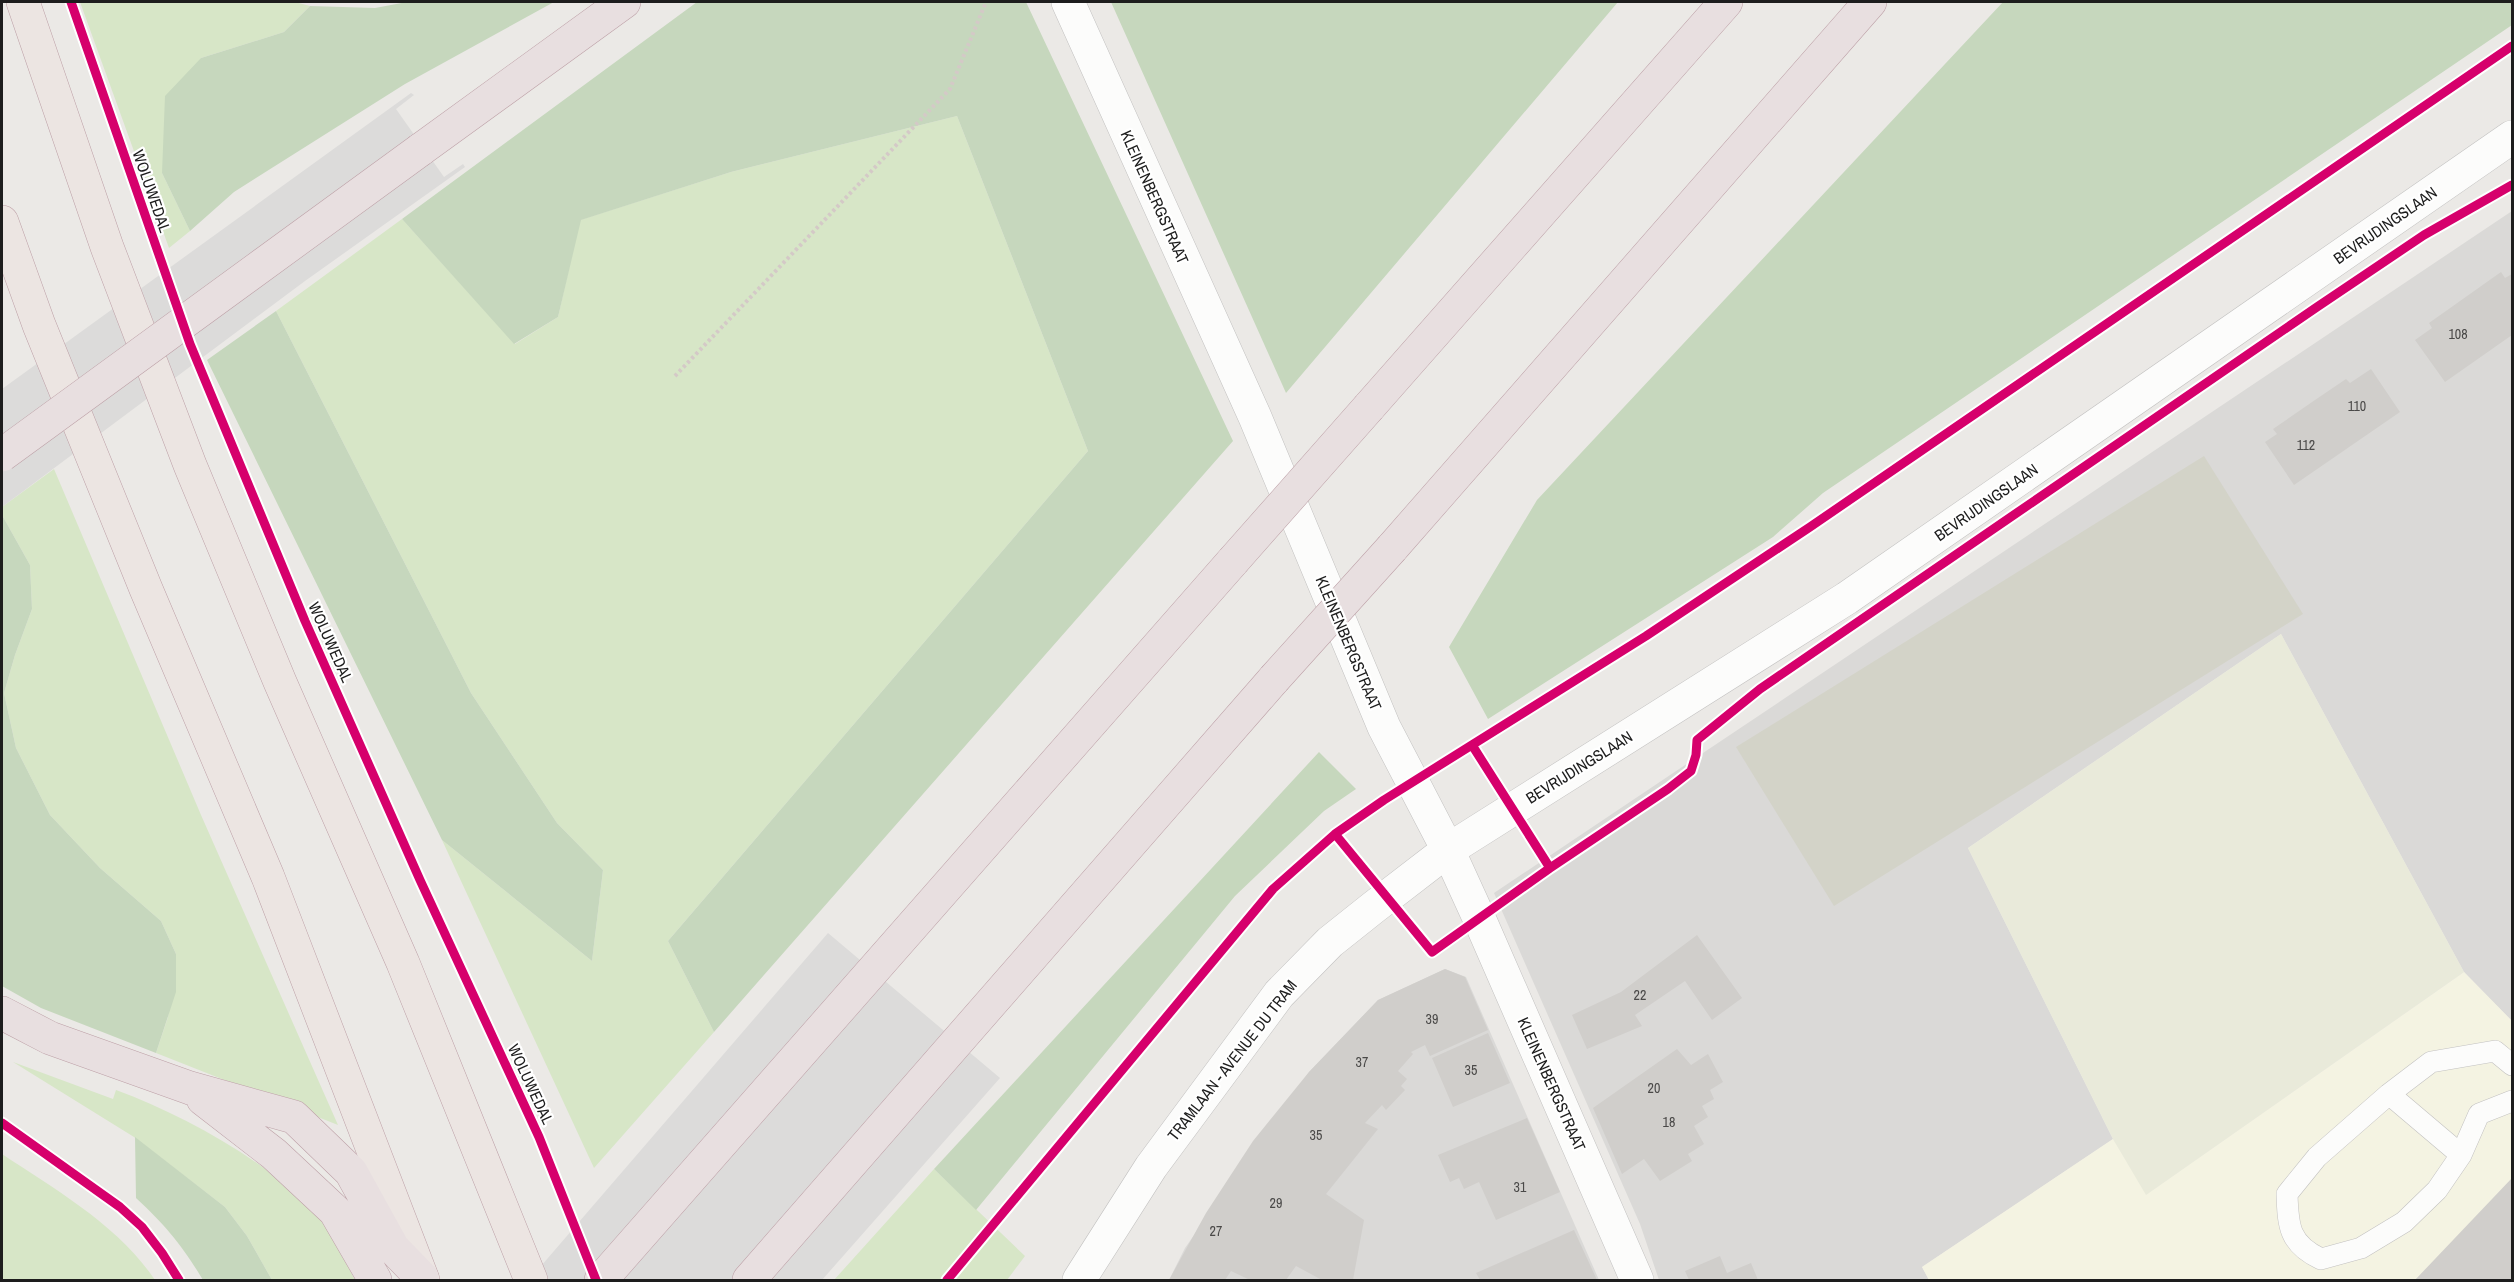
<svg xmlns="http://www.w3.org/2000/svg" width="2514" height="1282" font-family="'Archivo Narrow',sans-serif">
<style>
.residential{fill:#dad9d7}
.education{fill:#f4f3e2}
.construction{fill:#d3d3c8}
.farmland{fill:#e9eada}
.grass{fill:#d7e6c7}
.forest{fill:#c6d7bd}
.pier{fill:#dcdbda}
.building{fill:#d0cecb}
.lines{fill:none;stroke-linecap:round;stroke-linejoin:round}
.service-casing{stroke:#c2c1c0;stroke-width:22}
.minor-casing{stroke:#c2c1c0;stroke-width:34}
.tertiary-casing{stroke:#c2c1c0;stroke-width:34}
.trunk-casing{stroke:#bda0a7;stroke-width:34}
.motorway-casing{stroke:#bda0a7;stroke-width:34}
.path{stroke:#d4c9c7;stroke-width:4;stroke-dasharray:3 3;stroke-linecap:butt}
.service{stroke:#fcfcfb;stroke-width:21}
.minor{stroke:#fcfcfb;stroke-width:33}
.tertiary{stroke:#fcfcfb;stroke-width:33}
.trunk{stroke:#ece5e2;stroke-width:33}
.motorway{stroke:#e8dfe0;stroke-width:33}
.motorway-bridge-casing{stroke:#bda0a7;stroke-width:34;stroke-linecap:butt}
.motorway-bridge{stroke:#e8dfe0;stroke-width:33}
.cycleway-casing{stroke:#fff;stroke-width:13}
.cycleway{stroke:#d6006c;stroke-width:9}
.labels{text-anchor:middle;dominant-baseline:central;stroke-width:4.5;stroke-linejoin:round;paint-order:stroke}
.number-label{font-size:14px;fill:#4a4948}
.street-label{font-size:16px;fill:#1d1d1d;stroke:#fff}
</style>
<rect width="100%" height="100%" fill="#ebe9e6"/>
<path class="residential" d="M2512 211V1021L2464 972 2281 634 1968 848 2113 1139 1922 1267 1929 1280H1659L1640 1224 1494 893Z
M1445 969 1466 977 1599 1280H1169L1185 1248 1309 1072 1378 1000Z"/>
<path class="education" d="M2464 972 2512 1021V1280H1929L1922 1267 2113 1139 2147 1194Z"/>
<path class="construction" d="M2204 456 2303 614 1834 906 1736 747Z"/>
<path class="farmland" d="M2281 634 2464 972 2146 1195 2113 1139 1968 848Z"/>
<path class="grass" d="M80 2H295L310 6 284 32 201 58 162 173 190 231 169 248Z
M957 116 1088 451 668 941 714 1032 594 1168 442 840 592 961 603 870 557 823 471 693 276 311 402 219 515 344 558 317 580 220 731 172Z
M54 469 201 815 338 1125 156 1053 168 1017 176 954 161 921 100 868 50 815 16 748 4 693 15 655 32 609 30 565 2 515V507Z
M13 1062 113 1099 116 1090C181 1114 260 1157 309 1206 330 1226 342 1256 355 1280H272L247 1236 225 1207 134 1137Z
M2 1154C56 1190 118 1225 155 1280H2Z
M934 1169 1025 1256 1007 1280H834Z"/>
<path class="forest" d="M407 2H554L405 84 234 192 190 231 162 173 165 96 201 58 284 32 310 6 375 8Z
M697 2H1026L1233 441 714 1032 668 941 1088 451 957 116 731 172 581 220 558 317 514 344 402 219Z
M1111 2H1618L1286 393Z
M2003 2H2512V25L1823 493 1773 537 1488 719 1449 647 1537 500Z
M276 311 471 693 557 823 603 870 592 961 442 840 207 360Z
M2 515 30 565 32 609 15 655 4 693 16 748 50 815 100 868 161 921 176 954V992L156 1053 41 1008 2 986Z
M1319 752 1356 789 1324 811 1235 896 976 1210 934 1169Z
M135 1137 225 1207 247 1236 272 1280H203C182 1245 166 1226 136 1198Z"/>
<path class="pier" d="M411 93 414 95 396 109 444 177 463 164 465 167 305 281 2 507V389Z
M828 933 1000 1078 822 1280H529Z"/>
<path class="building" d="M2501 272 2505 278 2512 274V335L2445 382 2415 340 2432 328 2429 323Z
M2371 369 2400 412 2294 485 2265 442 2277 434 2273 429 2315 400 2346 379 2350 383Z
M1697 935 1742 998 1712 1020 1685 981 1635 1015 1642 1026 1587 1049 1572 1015 1621 992Z
M1445 969 1465 977 1488 1030 1430 1056 1425 1045 1411 1052 1413 1054 1398 1071 1407 1079 1401 1086 1405 1090 1386 1110 1382 1105 1365 1123 1378 1129 1326 1194 1364 1220 1353 1280H1322L1296 1266 1286 1280H1250L1231 1271 1225 1280H1169L1206 1213 1253 1141 1309 1072 1378 1000Z
M1488 1033 1510 1083 1453 1107 1432 1058Z
M1677 1049 1691 1065 1708 1054 1723 1082 1710 1090 1714 1099 1702 1106 1708 1117 1694 1126 1704 1144 1688 1154 1692 1161 1660 1181 1644 1159 1622 1174 1593 1108Z
M1527 1118 1560 1192 1496 1220 1479 1182 1464 1189 1459 1178 1450 1182 1438 1155Z
M2512 1178V1280H2415Z
M1574 1230 1597 1280H1480L1476 1273Z
M1720 1256 1727 1273 1751 1263 1758 1280H1689L1685 1271Z"/>
<g class="lines">
<defs>
<path id="service" d="M2512 1065 2495 1051 2431 1062 2389 1094 2317 1157 2287 1194C2288 1226 2289 1244 2321 1259L2361 1248 2404 1222 2437 1190 2461 1155 2479 1114 2512 1101
M2389 1094 2461 1155"/>
<path id="minor" d="M1068 2 1255 417 1384 727 1448 850 1479 918 1637 1280"/>
<path id="tertiary" d="M1079 1280 1151 1167 1279 994 1330 942 1374 907 1448 850 1847 598 2512 137"/>
<path id="trunk" d="M23 2 107 247 190 465 280 682 403 963 531 1280
M2 222 39 325 146 589 268 877 423 1280"/>
<path id="motorway" d="M420 150 624 2
M1369 407 1726 2
M1392 548 1870 2
M2 1013 50 1038 190 1088 294 1117 351 1172 393 1248 422 1278
M203 1099 274 1154 335 1211 375 1280
M601 1280 1233 561
M749 1280 1274 679"/>
</defs>
<use href="#service" class="service-casing"/>
<use href="#minor" class="minor-casing"/>
<use href="#tertiary" class="tertiary-casing"/>
<use href="#trunk" class="trunk-casing"/>
<use href="#motorway" class="motorway-casing"/>
<path class="path" d="M675 376 950 89 986 2"/>
<use href="#service" class="service"/>
<use href="#minor" class="minor"/>
<use href="#tertiary" class="tertiary"/>
<use href="#trunk" class="trunk"/>
<use href="#motorway" class="motorway"/>
<defs>
<path id="motorway-bridge" d="M2 455 420 150
M1233 561 1369 407
M1274 679 1392 548"/>
</defs>
<use href="#motorway-bridge" class="motorway-bridge-casing"/>
<use href="#motorway-bridge" class="motorway-bridge"/>
<defs>
<path id="cycleway" d="M71 2 190 344 305 621 420 880 539 1137 596 1280
M1472 745 1550 868
M1335 834 1432 952 1550 868 1668 789 1691 771 1696 755 1697 740 1760 689 2317 307 2424 235 2512 185
M2 1123 120 1207 142 1227 162 1253 179 1280
M947 1280 1273 889 1335 834 1384 800 1646 636 1810 527 2512 46"/>
</defs>
<use href="#cycleway" class="cycleway-casing"/>
<use href="#cycleway" class="cycleway"/>
</g>
<g class="labels">
<g class="number-label">
<text x="2458" y="334">108</text>
<text x="2357" y="406">110</text>
<text x="2306" y="445">112</text>
<text x="1640" y="995">22</text>
<text x="1432" y="1019">39</text>
<text x="1362" y="1062">37</text>
<text x="1471" y="1070">35</text>
<text x="1654" y="1088">20</text>
<text x="1669" y="1122">18</text>
<text x="1316" y="1135">35</text>
<text x="1520" y="1187">31</text>
<text x="1276" y="1203">29</text>
<text x="1216" y="1231">27</text>
</g>
<g class="street-label">
<text transform="translate(152 191) rotate(71)">WOLUWEDAL</text>
<text transform="translate(1155 197) rotate(66)">KLEINENBERGSTRAAT</text>
<text transform="translate(2385 225) rotate(-35)">BEVRIJDINGSLAAN</text>
<text transform="translate(1986 502) rotate(-35)">BEVRIJDINGSLAAN</text>
<text transform="translate(331 642) rotate(66)">WOLUWEDAL</text>
<text transform="translate(1349 643) rotate(67)">KLEINENBERGSTRAAT</text>
<text transform="translate(1579 767) rotate(-32)">BEVRIJDINGSLAAN</text>
<text transform="translate(1232 1060) rotate(-52)">TRAMLAAN - AVENUE DU TRAM</text>
<text transform="translate(531 1084) rotate(65)">WOLUWEDAL</text>
<text transform="translate(1552 1084) rotate(66)">KLEINENBERGSTRAAT</text>
</g>
</g>
<rect width="2514" height="1282" fill="none" stroke="#1d1d1d" stroke-width="6"/>
</svg>
